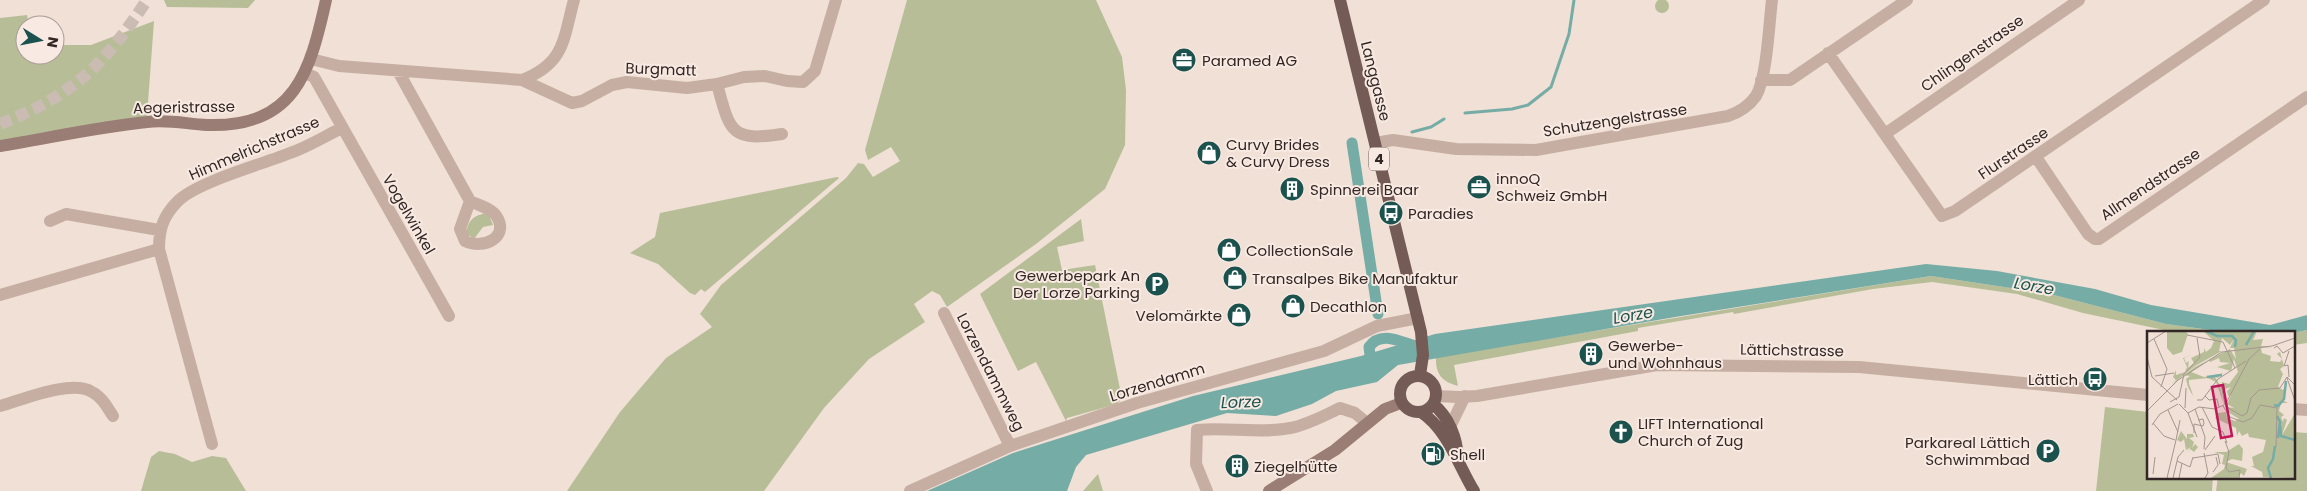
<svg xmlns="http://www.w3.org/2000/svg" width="2307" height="491" font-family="Poppins,sans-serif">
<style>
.green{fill:#b7be97}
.water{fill:#76aca6}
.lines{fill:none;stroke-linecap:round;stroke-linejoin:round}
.stream{stroke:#76aca6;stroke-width:3}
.canal{stroke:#76aca6;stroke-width:11}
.secondary-tunnel{stroke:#cabbb3;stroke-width:12;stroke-dasharray:12 6;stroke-linecap:butt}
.street{stroke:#c7aea3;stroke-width:12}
.secondary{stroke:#9a7d74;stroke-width:12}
.primary{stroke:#745b56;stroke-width:12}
.labels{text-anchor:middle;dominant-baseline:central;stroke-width:4;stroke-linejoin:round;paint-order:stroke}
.shield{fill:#f8eae2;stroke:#6d625e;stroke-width:1}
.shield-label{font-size:14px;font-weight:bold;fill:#322725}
.street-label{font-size:15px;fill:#322725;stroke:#f8eae2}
.poi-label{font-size:15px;fill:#322725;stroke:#f8eae2;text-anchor:start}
.water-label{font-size:16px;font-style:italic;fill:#1b524e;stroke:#f8eae2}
.inset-river{fill:none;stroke:#76aca6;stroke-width:2.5}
.inset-road{fill:none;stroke:#a4968f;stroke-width:1}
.view{fill:#c2185b;fill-opacity:0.15;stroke:#c2185b;stroke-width:2.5}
.inset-edge{fill:none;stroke:#322725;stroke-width:2.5}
</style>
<rect width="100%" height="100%" fill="#f0e0d6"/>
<path class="green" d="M1655 6a7 7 0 1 1 14 0a7 7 0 1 1-14 0Z
M164 0H255L248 8 167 7Z
M907 0H1096L1122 57 1126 90 1125 145 1105 189 1036 244 947 307 940 295 932 291 914 304 925 322 869 359 824 408 764 491H567L620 412 666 358 712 327 700 314 721 285 846 178 858 163 864 164 873 177 900 161 891 147 868 160 865 150Z
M27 15 29 25H25V55H55V45H91L154 21 147 116 0 145V18Z
M837 177 839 178 705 292 701 289 695 295 690 293 658 264 630 253 655 237 660 213Z
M488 213 493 225 483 227 474 239 466 233C469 219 474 215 488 213Z
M1081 219 1084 241 1057 247 1062 270 1095 265 1122 399 1117 404 1067 418 1066 421 1036 362 1018 371 980 294Z
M1931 276 2050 294 2166 324 2225 332H2164V330L2083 313 2017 294 1932 282 1873 289 1734 314 1733 312 1638 328V331L1454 365 1458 386C1442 382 1435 374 1436 357Z
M2307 330V343L2293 345V333Z
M2105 407 2148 412V477H2213L2212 491H2096Z
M2293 432 2307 433V491H2216L2218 477H2293Z
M159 451 175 454 192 462 212 456 226 458 246 491H141L151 457Z
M1098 474 1103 491H1083Z"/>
<path class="water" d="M1926 264 1997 271 2095 289 2151 305 2270 325 2307 315V330L2293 333 2225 332 2166 324 2050 294 1931 276 1675 317 1398 365 1377 382 1336 391 1312 404 1276 416 1227 413 1086 455 1076 467 1067 491H927L1013 453 1193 396 1361 356 1435 334Z"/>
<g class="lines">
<path class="stream" d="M1465 113 1512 109 1528 105 1551 87 1569 34 1574 0
M1412 132 1431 127 1444 119"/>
<path class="canal" d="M1352 143 1378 314
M1371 363 1369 347C1381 330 1401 342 1418 347"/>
<path class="secondary-tunnel" d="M0 124C74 95 104 65 147 0"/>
<path class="street" d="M1828 53 1942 216 1955 211 2264 0
M311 59 339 66 522 80 572 103 582 101 612 85 627 82 687 88 717 84 744 77 765 76 787 81 803 82 815 71 836 0
M398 71 470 201 460 229 465 241C484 250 509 237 497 217 492 208 478 205 470 201
M305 73 314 77 449 316
M522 80C565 63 563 40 574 0
M1761 80H1790L1907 0
M717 84C730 131 730 142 782 134
M1885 134 2079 0
M1375 143 1393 140 1456 149 1536 150 1728 116C1740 112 1749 106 1756 96 1767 77 1769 24 1772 0
M2036 157 2088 234 2095 239H2099L2307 97
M50 221 66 214 159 230
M159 249 212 444
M0 295 159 249C159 229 163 216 178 201 197 182 263 164 290 153 308 147 325 136 342 128
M944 313 1010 446
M1436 396 1458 397 1477 396 1657 365 1859 367 2148 395
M0 406C22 400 71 379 92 392 102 397 107 407 113 416
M2293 409 2307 410
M1450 427 1465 396
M910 491 1010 446 1137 403 1324 351 1377 326 1418 318
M1207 491 1196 464 1197 430C1228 427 1259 434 1290 428 1307 425 1325 415 1340 408L1355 413 1367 423"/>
<path class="secondary" d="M0 146C49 138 98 127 147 122 167 119 187 124 207 125 295 128 310 72 326 0
M1269 491 1335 450 1385 409 1401 403"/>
<path class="primary" d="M1340 0 1421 332 1423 355 1420 375
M1400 394a18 18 0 1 1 36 0a18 18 0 1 1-36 0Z
M1433 404C1449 417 1457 438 1458 458
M1421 412C1448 430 1458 465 1474 491"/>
</g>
<defs>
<symbol id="office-disc" viewBox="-11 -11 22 22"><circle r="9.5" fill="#1b524e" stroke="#f8eae2"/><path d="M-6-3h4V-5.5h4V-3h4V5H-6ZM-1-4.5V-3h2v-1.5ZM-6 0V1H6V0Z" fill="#fff"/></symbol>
<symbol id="shop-disc" viewBox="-11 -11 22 22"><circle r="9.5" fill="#1b524e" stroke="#f8eae2"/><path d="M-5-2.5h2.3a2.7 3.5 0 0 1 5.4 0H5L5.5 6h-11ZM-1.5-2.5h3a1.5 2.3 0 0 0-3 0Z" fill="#fff"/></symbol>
<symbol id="building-disc" viewBox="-11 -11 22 22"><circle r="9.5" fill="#1b524e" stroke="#f8eae2"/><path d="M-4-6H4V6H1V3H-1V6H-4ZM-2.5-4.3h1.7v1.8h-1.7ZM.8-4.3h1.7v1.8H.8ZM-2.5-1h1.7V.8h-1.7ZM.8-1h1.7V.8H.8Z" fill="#fff"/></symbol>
<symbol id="bus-disc" viewBox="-11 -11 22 22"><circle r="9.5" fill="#1b524e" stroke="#f8eae2"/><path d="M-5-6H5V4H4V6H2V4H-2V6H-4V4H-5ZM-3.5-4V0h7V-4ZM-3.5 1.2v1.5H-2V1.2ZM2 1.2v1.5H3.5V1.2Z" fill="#fff"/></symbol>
<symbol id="parking-disc" viewBox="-11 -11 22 22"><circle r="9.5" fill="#1b524e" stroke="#f8eae2"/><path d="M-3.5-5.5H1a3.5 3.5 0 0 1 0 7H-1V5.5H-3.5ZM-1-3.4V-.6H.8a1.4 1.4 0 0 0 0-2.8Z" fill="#fff"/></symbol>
<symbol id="church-disc" viewBox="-11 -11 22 22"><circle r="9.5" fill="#1b524e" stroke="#f8eae2"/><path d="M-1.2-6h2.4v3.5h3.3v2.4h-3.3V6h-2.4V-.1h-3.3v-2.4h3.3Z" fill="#fff"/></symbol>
<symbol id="fuel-disc" viewBox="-11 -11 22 22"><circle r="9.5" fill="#1b524e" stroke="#f8eae2"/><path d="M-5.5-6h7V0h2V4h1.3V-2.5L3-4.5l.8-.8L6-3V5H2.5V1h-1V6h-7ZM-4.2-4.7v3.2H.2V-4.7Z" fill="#fff"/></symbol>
</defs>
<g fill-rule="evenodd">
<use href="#office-disc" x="1170" y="46" width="28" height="28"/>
<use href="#shop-disc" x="1195" y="139" width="28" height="28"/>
<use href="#office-disc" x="1465" y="173" width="28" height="28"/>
<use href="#building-disc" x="1278" y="175" width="28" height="28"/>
<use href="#bus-disc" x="1377" y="199" width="28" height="28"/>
<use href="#shop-disc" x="1215" y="236" width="28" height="28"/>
<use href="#shop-disc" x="1221" y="264" width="28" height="28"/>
<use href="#parking-disc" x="1143" y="270" width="28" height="28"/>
<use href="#shop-disc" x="1279" y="292" width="28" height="28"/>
<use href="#shop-disc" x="1225" y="301" width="28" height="28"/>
<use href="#building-disc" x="1577" y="340" width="28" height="28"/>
<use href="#bus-disc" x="2081" y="365" width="28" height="28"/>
<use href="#church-disc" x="1607" y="418" width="28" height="28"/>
<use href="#parking-disc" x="2034" y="437" width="28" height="28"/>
<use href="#fuel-disc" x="1419" y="440" width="28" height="28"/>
<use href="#building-disc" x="1223" y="452" width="28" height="28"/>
</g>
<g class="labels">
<rect class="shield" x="1369" y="147.5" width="20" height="23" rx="4"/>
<g class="shield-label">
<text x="1379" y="159">4</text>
</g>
<g class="street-label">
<text transform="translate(1972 53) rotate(-35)">Chlingenstrasse</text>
<text transform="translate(661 69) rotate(2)">Burgmatt</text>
<text transform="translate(1376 81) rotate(76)">Langgasse</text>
<text transform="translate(184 107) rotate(-1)">Aegeristrasse</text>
<text transform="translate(1615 120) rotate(-9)">Schutzengelstrasse</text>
<text transform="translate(254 148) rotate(-23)">Himmelrichstrasse</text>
<text transform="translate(2013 153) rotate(-34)">Flurstrasse</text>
<text transform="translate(2150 184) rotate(-34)">Allmendstrasse</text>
<text transform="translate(409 214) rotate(60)">Vogelwinkel</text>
<text transform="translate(1792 350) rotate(1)">Lättichstrasse</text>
<text transform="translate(991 372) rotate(63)">Lorzendammweg</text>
<text transform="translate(1157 382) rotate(-17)">Lorzendamm</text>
</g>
<g class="poi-label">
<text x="1202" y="60">Paramed AG</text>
<text x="1226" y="144">Curvy Brides<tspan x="1226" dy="17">&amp; Curvy Dress</tspan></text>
<text x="1496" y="178">innoQ<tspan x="1496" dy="17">Schweiz GmbH</tspan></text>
<text x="1310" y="189">Spinnerei Baar</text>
<text x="1408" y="213">Paradies</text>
<text x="1246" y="250">CollectionSale</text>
<text x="1140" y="275" text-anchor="end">Gewerbepark An<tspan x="1140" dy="17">Der Lorze Parking</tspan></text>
<text x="1252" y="278">Transalpes Bike Manufaktur</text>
<text x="1310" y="306">Decathlon</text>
<text x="1222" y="315" text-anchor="end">Velomärkte</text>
<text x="1608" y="345">Gewerbe-<tspan x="1608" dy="17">und Wohnhaus</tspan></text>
<text x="2078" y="379" text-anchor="end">Lättich</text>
<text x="1638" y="423">LIFT International<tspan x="1638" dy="17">Church of Zug</tspan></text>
<text x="2030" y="442" text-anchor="end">Parkareal Lättich<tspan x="2030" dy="17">Schwimmbad</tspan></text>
<text x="1450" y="454">Shell</text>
<text x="1254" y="466">Ziegelhütte</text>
</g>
<g class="water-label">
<text transform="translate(2034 286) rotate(10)">Lorze</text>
<text transform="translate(1633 315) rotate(-10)">Lorze</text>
<text transform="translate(1241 402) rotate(-2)">Lorze</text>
</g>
</g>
<g transform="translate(2147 331)">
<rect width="148" height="148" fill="#f0e0d6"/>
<path d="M38 0 41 3 35 21 26 24 20 17V0ZM56 0H110L106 9 116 8 114 15 125 16 114 17 115 22 124 25 123 30 133 31 135 28 130 23 131 22 133 21 137 35 133 38 136 43 131 56 136 59 139 55 137 70 141 72H134L132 80 137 84 134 86 136 91 137 87 140 89 135 104 147 84V147L116 146 115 141 104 135H107L105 126 116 121 119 109 102 106 101 102 95 105 92 100 90 105 89 97 68 87 71 82 79 81 80 87 88 90 92 88 81 81 80 76 87 77 80 73 84 64 81 65 80 60 84 56 75 59V51L82 53 91 41 87 28 84 40 70 36 83 32 73 31 72 27 63 31 62 29 44 41 57 46 77 42 70 45 72 47 68 46 73 54 77 74 69 51 61 47 42 49V53L45 61 46 65 41 56 39 48 43 45 37 44 48 36 79 20 83 18 89 28 87 17H83L87 8 83 14 75 7 72 20H75L48 35 24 54 29 49 26 46 29 39V44L38 41 40 36 36 27 45 24 37 27 39 32 42 30 41 37 47 32 44 27 57 21V17L59 21 64 17 67 10ZM34 100 40 108V103H46L47 106 42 107 47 111 45 117 48 113 51 116 47 121 43 118 40 121 44 116 39 119 37 108 34 111 30 109ZM92 113 96 118 95 130 85 128 79 131 100 138 97 145 94 142 91 147H64L77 138 78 134 75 133 77 124 67 121H79Z" fill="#b7be97"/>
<path class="inset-river" d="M59 0 70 5H85L89 9 88 16M99 14 107 0M60 46 75 44M127 74 131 75 137 68 139 50M130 85 133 91 131 107M133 94 134 105 148 109M124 147 121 137 126 128 128 115"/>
<path class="inset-road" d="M40 4 76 11 88 37M7 8 20 38 14 56M0 12 19 0M125 15 148 7M127 17 130 15 136 22 148 15M0 26 5 46 30 69M8 45 27 42M142 46 141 34 137 35 142 20M140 47 148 70M74 53 78 74M58 65 62 69 70 68 72 76M50 69H55L71 48 99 30M23 71 32 66 37 43 53 26 50 7M32 73 41 82 52 76 68 78 77 74M78 74 102 28 113 18M76 75 83 86 96 91 105 87 113 74 130 77 129 116M78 75 95 85 100 82 104 67 112 59 133 57 140 46 148 54M55 76 65 96 76 101 80 112M38 77 39 57M48 78 58 106 57 118M21 79 31 101M0 80 31 49 75 21 125 15M41 82 50 106M6 92 17 105 28 109M5 94 13 83 31 73M47 102V93L56 95 57 92 56 88 51 89M29 109 33 89M78 110 82 121 79 137 82 141 93 139 92 147M58 119 68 105M57 122 61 142 58 147M46 127 71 123 73 133M30 130 43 136 46 126M66 141 71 134 69 126M6 143 8 126M20 147 29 109M26 147 31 126 37 119M32 147 35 132"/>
<path class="view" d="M76 54 85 105 74 107 65 56Z"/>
<rect width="148" height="148" class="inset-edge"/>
</g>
<g transform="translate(40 40) rotate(100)"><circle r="24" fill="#f8eae2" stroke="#a99c96"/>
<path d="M0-4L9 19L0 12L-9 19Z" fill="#1b524e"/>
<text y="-8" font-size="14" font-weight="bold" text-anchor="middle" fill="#322725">N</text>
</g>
</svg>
